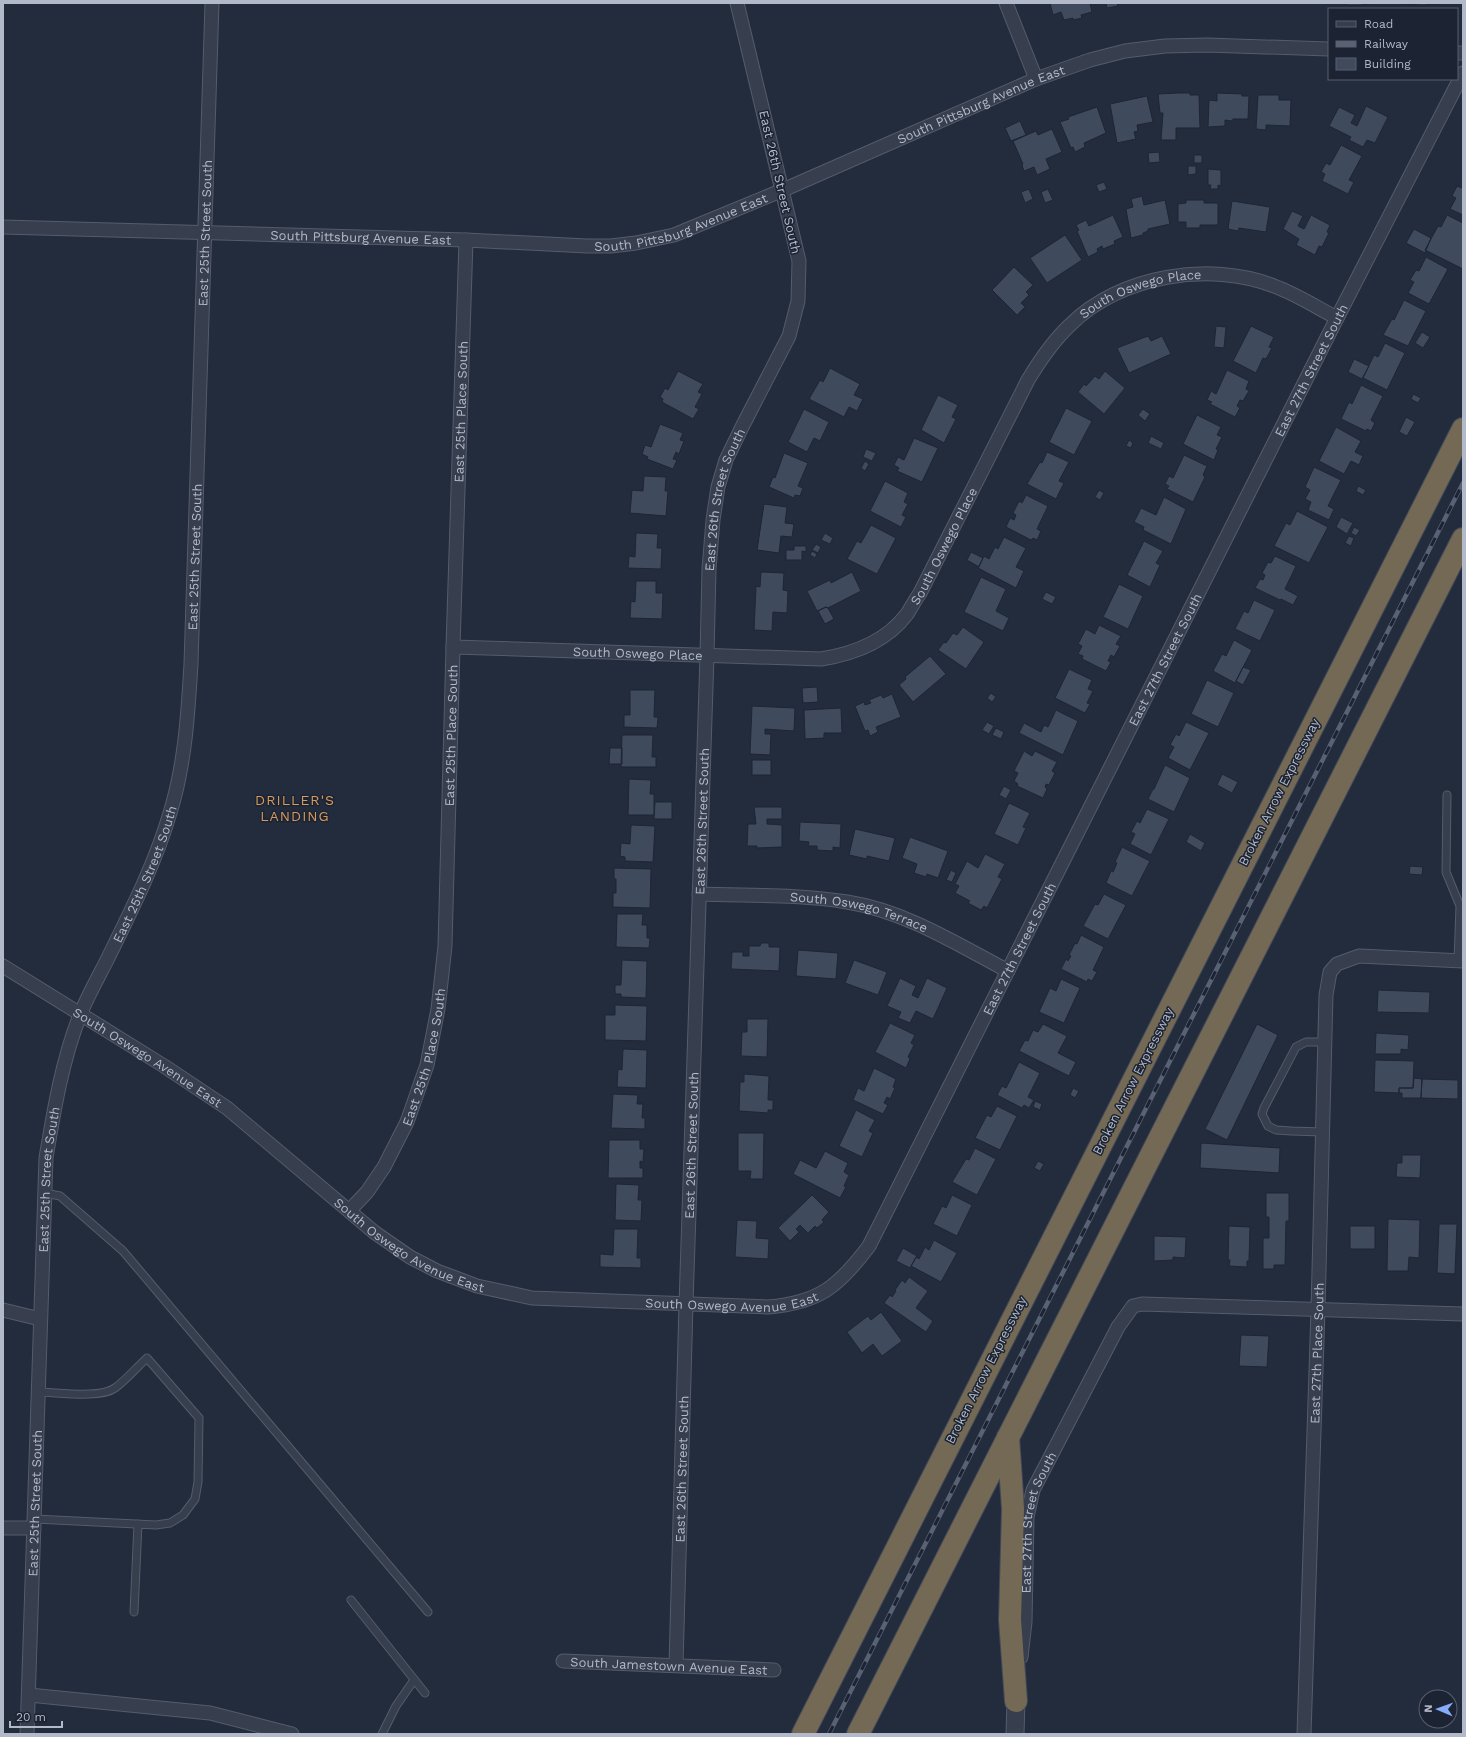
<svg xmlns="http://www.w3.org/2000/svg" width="1466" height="1737" font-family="'Work Sans',sans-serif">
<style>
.building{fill:#3f4a5c;stroke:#1e2534}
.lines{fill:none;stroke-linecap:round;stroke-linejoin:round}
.service-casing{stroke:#555c6b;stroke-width:9}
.minor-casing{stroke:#555c6b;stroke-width:15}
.tertiary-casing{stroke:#555c6b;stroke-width:19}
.motorway-casing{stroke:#424958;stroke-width:24}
.service{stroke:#373e4d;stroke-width:7}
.minor{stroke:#373e4d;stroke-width:13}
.tertiary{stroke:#373e4d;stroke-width:17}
.motorway{stroke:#736954;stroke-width:22}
.rail-casing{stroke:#596274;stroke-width:4.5}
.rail{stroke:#1c2332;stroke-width:3;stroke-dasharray:9;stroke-linecap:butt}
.labels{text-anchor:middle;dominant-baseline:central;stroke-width:3;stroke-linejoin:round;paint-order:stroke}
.street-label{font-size:13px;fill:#b2b9c8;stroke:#1c2332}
.neighbourhood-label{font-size:14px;letter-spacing:1px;fill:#d69c5f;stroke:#1c2332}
</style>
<rect width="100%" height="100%" fill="#232c3d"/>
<path class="building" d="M1050 3H1090L1092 12 1081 15 1082 18 1073 20V18L1064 20 1061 12 1053 15Z
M1106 3H1117L1118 6 1107 8Z
M1347 3H1374L1360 5H1347Z
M1401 3H1446L1424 5 1401 4Z
M1178 93H1190V95H1199L1200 128H1176V140H1161L1163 113H1160L1158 94Z
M1217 93 1242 94V96H1249L1248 119H1233L1232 121 1225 120V126L1208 127 1209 100 1217 101Z
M1258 95H1279V100H1291L1290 126 1266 125V130L1256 129Z
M1147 96 1153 122 1137 125 1138 131 1134 132 1136 139 1117 143 1110 104Z
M1366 106 1388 117 1375 143 1367 140 1363 147 1349 140 1351 137 1329 126 1339 107 1355 115 1351 123 1357 126Z
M1097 107 1106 133 1084 143 1085 147 1075 152 1073 147 1071 148 1060 122 1069 119 1068 117Z
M1020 121 1026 135 1011 141 1005 128Z
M1052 129 1062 152 1046 159 1050 169 1037 175 1034 167 1024 171 1022 165 1023 164 1013 141 1036 131 1038 135Z
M1341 145 1362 156 1349 180 1354 182 1348 194 1322 181 1325 174 1321 172 1326 163 1330 165Z
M1159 152 1160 162 1149 163 1148 153Z
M1194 155H1202V163H1194Z
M1188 166H1196V174L1188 175Z
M1208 169 1221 170V186L1218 185V189H1210L1211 185H1208Z
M1104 182 1107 189 1099 192 1096 185Z
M1463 185V215L1450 209 1456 198 1452 196 1457 186 1462 188Z
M1029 189 1033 199 1025 203 1021 192Z
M1048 189 1053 200 1045 203 1041 192Z
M1142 196 1144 205 1165 200 1170 224 1148 229V231L1143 233V235L1131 238 1126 209 1133 207 1131 199Z
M1186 200H1204V203H1218V225H1200V228H1186V222H1178V204L1186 203Z
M1232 201 1270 207 1266 232 1239 228 1238 231 1228 229Z
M1292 211 1303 216 1298 226 1304 229 1311 215 1330 225 1327 232 1329 233 1322 247 1319 246 1315 255 1296 245 1299 239 1283 229Z
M1113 215 1123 237 1114 241 1115 244 1103 249 1102 246 1097 249 1098 252 1088 257 1077 231 1079 230 1076 225 1086 220 1089 226Z
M1447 215 1463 223V269L1425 250 1438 226 1441 227Z
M1414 229 1431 238 1425 253 1406 243Z
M1065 235 1082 260 1047 283 1030 258Z
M1426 257 1448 269 1429 304 1408 293 1414 282 1410 280 1416 270 1419 271Z
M1014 267 1033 285 1026 292 1029 295 1021 303 1025 307 1017 315 992 290Z
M1404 300 1426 311 1408 346 1383 335 1392 319 1394 320Z
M1216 326 1226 327 1224 348 1214 347Z
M1251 326 1274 337 1269 347 1272 348 1266 359 1263 358 1256 373 1233 361Z
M1422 332 1430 337 1423 348 1415 343Z
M1148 336 1151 341 1162 336 1171 354 1129 373 1117 348Z
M1385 343 1405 353 1387 390 1363 378 1374 355 1378 357Z
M1354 359 1369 366 1362 379 1348 372Z
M830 368 860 384 854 395 863 399 857 411 849 407 844 417 809 399 820 380 823 382Z
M1227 370 1249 381 1246 389 1249 391 1243 401 1240 400 1237 406 1240 408 1235 417 1210 404 1212 402 1207 400 1211 391 1216 394Z
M678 371 703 384 698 392 702 394 695 407 699 409 693 419 662 402 663 399 660 397 665 388 668 390Z
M1105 371 1125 388 1104 414 1078 392 1084 384 1086 386 1095 376 1099 379Z
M1361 385 1383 396 1371 420 1375 423 1371 431 1367 429 1366 431 1341 419 1349 402 1352 404Z
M1413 394 1421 398 1418 403 1411 399Z
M938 395 958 405 952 417 956 419 944 443 921 430Z
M1066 408 1092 421 1074 455 1049 442Z
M804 409 829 422 820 441 814 438 807 452 788 442Z
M1143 409 1150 414 1145 421 1138 415Z
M1197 415 1221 427 1217 435 1222 437 1216 449 1218 450 1214 460 1183 444Z
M1406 417 1415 422 1407 436 1399 432Z
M660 424 683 433 680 440 684 441 679 454 676 452 673 459 677 460 673 469 647 459 648 457 642 454 645 445 651 447Z
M1336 427 1361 441 1355 452 1363 456 1359 465 1351 461 1344 474 1319 461Z
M1151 436 1164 443 1161 449 1148 443Z
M914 438 938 448 922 482 897 471 899 468 894 465 898 457 904 460Z
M1129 440 1133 443 1131 448 1126 446Z
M866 449 876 453 872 461 863 457Z
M1047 452 1069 462 1059 481 1064 483 1056 499 1027 484 1040 462 1042 463Z
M784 453 808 463 798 486 803 488 800 496 795 495 794 498 769 487 773 477 775 478Z
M1184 455 1207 466 1203 475 1205 477 1193 502 1167 489 1169 486 1165 484 1169 476 1173 478Z
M865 461 869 464 865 471 861 468Z
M1314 467 1341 480 1328 506 1334 509 1329 520 1308 510 1311 502 1305 499 1310 490 1305 487Z
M644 476 666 477 665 491H668L666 516 630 513 632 490 643 491Z
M885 481 908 493 904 502 908 504 902 515 906 517 901 527 870 511Z
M1358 486 1366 490 1363 495 1356 491Z
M1099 490 1104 493 1100 500 1095 497Z
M1026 495 1048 506 1037 529 1041 531 1037 540 1033 538 1031 540 1006 527 1010 518 1014 520 1016 515 1013 513 1019 501 1022 503Z
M1164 497 1186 509 1171 544 1143 530 1144 527 1134 522 1141 508 1156 515Z
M764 504 787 507 785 523 794 524 792 537 781 536 779 553 757 550Z
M1297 511 1328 527 1309 563 1274 546 1286 523 1290 525Z
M1341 517 1353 523 1347 534 1336 527Z
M871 525 896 538 877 574 847 559 857 541 861 543Z
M1354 527 1360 530 1356 536 1351 533Z
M636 533 658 534 657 548H662L661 569 628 568 629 556 635 557Z
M825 533 833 538 830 544 821 540Z
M1349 536 1354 538 1351 546 1345 543Z
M1004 537 1026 548 1016 567 1024 571 1016 588 978 568 984 556 989 559 995 547 998 549Z
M1144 541 1163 551 1156 563 1160 565 1150 587 1127 575Z
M816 544 821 547 818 553 812 550Z
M794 546H806V552L802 551V560H786V550H794Z
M812 551 817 554 815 558 810 555Z
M971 552 983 558 979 567 967 560Z
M1275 556 1296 566 1285 589 1298 596 1293 605 1281 599 1280 600 1255 588 1260 579 1263 580 1265 575 1262 573 1268 562 1271 563Z
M761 572 784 573 783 590 788 591 787 613 773 612 772 631 754 630 756 586 760 587Z
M852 572 861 591 828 608 826 607 817 611 807 591 830 580 831 583Z
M981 577 1006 589 996 611 1009 618 1003 631 964 612Z
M636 581H656V593H663L662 619 630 618 631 601 635 602Z
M1119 584 1143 596 1128 629 1103 617Z
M1046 592 1056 597 1052 604 1042 599Z
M1254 600 1275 610 1260 641 1235 629 1244 611 1248 613Z
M826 607 828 608 834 619 825 624 818 611Z
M1099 625 1121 636 1116 644 1120 646 1114 657 1111 655 1108 661 1111 662 1106 671 1082 659 1083 656 1078 654 1082 646 1078 644 1086 629 1095 634Z
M963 627 984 642 966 669 938 650 944 642 946 643 953 633 957 635Z
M1234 640 1252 650 1235 683 1213 671 1222 654 1226 656Z
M930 656 946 674 913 702 899 685 906 679 905 677Z
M1243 667 1251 670 1243 685 1236 681Z
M1069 669 1092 680 1088 689 1093 691 1087 703 1090 704 1085 713 1055 698Z
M1207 680 1234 693 1218 727 1191 714Z
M817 687 818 702 803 703 802 688Z
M630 690H655L654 717H658L657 728 624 727V715H630Z
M991 693 996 697 992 702 987 698Z
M892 694 901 717 876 727 878 732 870 736 868 730 865 731 855 706 864 702 865 705 871 703 869 700 881 695 883 698Z
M752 706 795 708 794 731 765 729V734H771L770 755 750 754Z
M841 708 842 733H824V738L805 739 804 710Z
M1056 710 1078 721 1063 755 1019 733 1024 723 1041 732 1044 725 1048 727Z
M987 722 994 726 989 734 982 730Z
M1186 722 1209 733 1190 770 1168 758 1174 747 1170 745 1176 734 1179 736Z
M996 728 1004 732 1001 739 992 735Z
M622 735H653L652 757H656V767H621Z
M610 748H622V764H609Z
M1024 751 1032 756 1035 751 1057 762 1052 771 1055 773 1049 785 1046 784 1045 787 1047 789 1043 798 1017 786 1018 784 1014 781 1018 773 1014 771Z
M752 760H771V775H752Z
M1165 765 1190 778 1174 812 1148 799 1153 789H1154Z
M1222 774 1238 782 1232 793 1217 785Z
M629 779 651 780 650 794H654V815H628Z
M1004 786 1011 790 1006 799 999 795Z
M655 802H672V819H654Z
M1009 803 1030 813 1023 827 1026 828 1018 845 994 834Z
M754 807H782V819H767V824L782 825V847L757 848V846H747L748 824H756Z
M1147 809 1169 819 1151 855 1130 844 1135 834 1131 832 1137 821 1140 823Z
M800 822 841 824 840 848 833 847V851L817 850V846H808L809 842 799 841Z
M631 825 655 826 653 862 625 861V857L620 856 621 843 630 844Z
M855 829 895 838 889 861 867 856V859L849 855Z
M1190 834 1205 843 1201 851 1186 842Z
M910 837 948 851 938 878 927 874 926 877 914 873 917 864 902 858Z
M1122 847 1150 861 1132 896 1106 883 1111 871 1113 872 1117 863 1115 862Z
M985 854 1005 864 998 877 1002 879 987 908 984 906 981 910 968 903 970 901 955 893 959 886 955 884 967 861 978 868Z
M1410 866 1423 867 1422 875 1409 874Z
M614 868 651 869 650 908 613 907V893H616V879H614Z
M951 870 956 873 952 882 946 880Z
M1104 894 1126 905 1108 939 1083 926 1095 904 1098 905Z
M617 914H643L642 925H647V938H650L649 948 616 947Z
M1081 935 1104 947 1093 970 1097 972 1092 981 1088 979 1087 982 1061 969 1066 959 1068 961 1071 956 1069 955 1075 943 1077 944Z
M761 943H769V947H780L779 971 731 969 732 952H743V956H749V946H760Z
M798 950 838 953 836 979 796 976Z
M622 960 647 961 646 998 621 997V994H615V985H621Z
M854 960 887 972 878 995 845 983Z
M900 978 916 986 912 995 918 998 927 978 947 988 933 1019 916 1011 910 1023 898 1018 901 1012 887 1006Z
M1061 979 1080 988 1064 1023 1039 1012 1050 988 1056 991Z
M1378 990 1430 992 1429 1013 1377 1012Z
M615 1005 647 1006 646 1041 605 1040V1015H615Z
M747 1019H768L767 1057 741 1056 742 1032H747Z
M890 1023 915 1035 911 1043 914 1045 908 1057 910 1059 906 1068 875 1052Z
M1043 1024 1067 1036 1058 1053 1076 1062 1069 1076 1019 1051 1025 1040 1028 1041 1033 1030 1038 1032Z
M1257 1024 1278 1035 1227 1140 1205 1129Z
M1376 1033 1409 1035 1408 1050 1401 1049V1054H1375Z
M623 1049 647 1050 646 1088 617 1087 618 1069 622 1070Z
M1375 1060 1414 1061 1413 1088H1399V1093L1374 1092Z
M1019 1062 1040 1073 1028 1097 1034 1100 1029 1108 1024 1105 1022 1108 997 1095 1002 1086 1006 1088Z
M874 1068 896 1079 893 1087 895 1088 890 1099 887 1097 884 1103 888 1105 883 1114 853 1100 858 1088 864 1091Z
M744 1074 769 1076 768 1100H773V1110H768V1113L739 1111 740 1082H744Z
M1414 1078 1422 1079 1421 1098H1402V1093H1399V1088H1413Z
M1422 1079 1458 1080V1099L1421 1098Z
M1073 1088 1079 1091 1075 1098 1070 1095Z
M613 1094 638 1095 637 1104H643L642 1118H645V1129L611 1128Z
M1035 1101 1042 1104 1040 1110 1033 1107Z
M997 1106 1017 1116 1000 1150 975 1138 987 1115 991 1117Z
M856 1110 875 1120 869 1131 873 1133 862 1157 839 1146Z
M738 1133H764L763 1179H750L751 1171H738Z
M609 1140H640V1149H644L643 1162 640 1161V1168H643V1178H608Z
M1201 1143 1280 1148 1279 1173 1200 1168Z
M975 1148 996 1159 977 1195 952 1182 966 1159 969 1160Z
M825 1151 848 1163 844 1172 849 1175 844 1186 846 1187 840 1198 793 1174 800 1160 816 1168Z
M1402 1155H1421L1420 1178 1396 1177 1397 1163H1402Z
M1038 1161 1044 1164 1040 1171 1034 1168Z
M616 1184 639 1185 638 1200H642L641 1221 615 1220Z
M1266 1193H1289V1221H1286L1285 1265H1274V1269H1263V1238H1269V1217H1266Z
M812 1195 829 1212 822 1220 824 1222 817 1228 815 1226 808 1233 800 1225 796 1229 799 1232 790 1241 778 1228Z
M952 1195 972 1205 957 1236 933 1224 942 1206 946 1208Z
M1388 1219 1420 1220 1419 1258 1409 1257 1408 1271H1387Z
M737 1220 757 1221 756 1238 769 1239 768 1259 735 1257Z
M1439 1224H1457L1455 1274 1437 1273Z
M1229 1226 1250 1227 1249 1261H1247V1267L1229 1266 1230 1260H1228Z
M1350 1226H1375V1249H1350Z
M614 1229H638L637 1258H641V1268L600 1267V1254L613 1255Z
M1154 1236 1186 1237 1185 1258 1173 1257V1260L1154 1261Z
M934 1240 957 1253 941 1282 911 1266 916 1257 919 1259 925 1247 929 1250Z
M903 1248 917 1256 910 1268 896 1261Z
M909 1277 928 1291 916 1308 933 1321 926 1332 884 1303 890 1295 892 1297 896 1291 895 1290 902 1280 905 1283Z
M881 1312 902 1341 882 1356 873 1344 862 1353 847 1332 868 1316 871 1320Z
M1241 1335 1269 1336 1267 1367 1239 1366Z"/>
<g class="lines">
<defs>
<path id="service" d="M1447 795 1446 872 1460 906 1458 961
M1323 1132 1291 1131 1276 1130 1268 1126 1262 1114 1264 1108 1296 1047 1306 1042H1326
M45 1193 60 1196 123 1251 428 1612
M35 1519 156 1525 170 1523 183 1515 195 1499 198 1482 199 1418 147 1358C136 1368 126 1380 115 1388 100 1399 56 1392 38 1392
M351 1600 425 1693
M134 1612 138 1524
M382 1734 396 1706 414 1680"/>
<g id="minor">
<path d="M1006 3 1036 79"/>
<path d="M1457 53H1463"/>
<path id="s1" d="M3 227 466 240 587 246H611L636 243 674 235 783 190 1036 79 1090 60 1125 51 1165 46 1207 45 1329 49"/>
<path id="s2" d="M453 647 821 659C853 654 886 642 907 614 911 608 915 600 920 593L1028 380C1040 360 1053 341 1070 325 1120 275 1210 261 1274 286 1296 294 1316 307 1337 318"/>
<path id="s3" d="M699 894C748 896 799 894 847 902 905 911 957 944 1008 971"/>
<path id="s4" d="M3 966 164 1066 227 1108 374 1232 410 1257 437 1271 477 1286 532 1298 768 1307C819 1303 839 1286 869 1246L1337 318 1463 73"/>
<path id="s5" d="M350 1210 367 1192 384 1167 407 1122 427 1065 438 1009 445 946 453 647 466 240"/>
<path d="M3 1310 40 1319"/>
<path d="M3 1528H34"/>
<path id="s6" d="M1021 1657 1025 1622 1027 1517 1033 1490 1118 1327 1133 1306 1142 1304 1463 1314"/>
<path id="s7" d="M563 1661 774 1670"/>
<path id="s8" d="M676 1665 686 1305 707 656 709 569 713 520 718 487 726 460 742 427 789 336 798 301 799 261 737 3"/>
<path d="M29 1695 210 1713 292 1734"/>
<path id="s9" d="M27 1734 46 1158C54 1110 62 1061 80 1015 88 995 99 976 108 958 131 911 155 864 170 813 185 765 188 714 191 664L212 3"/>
<path id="s10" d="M1304 1734 1318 1310 1326 995 1330 972 1337 964 1359 956 1463 961"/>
</g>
<path id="tertiary" d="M1015 1734 1016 1701"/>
<path id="motorway" d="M1008 1437 1013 1509 1010 1620 1016 1701
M803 1734 1463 429
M858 1734 1463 539"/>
</defs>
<use href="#service" class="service-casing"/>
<use href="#minor" class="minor-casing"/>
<use href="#tertiary" class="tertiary-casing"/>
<use href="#motorway" class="motorway-casing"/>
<use href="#service" class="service"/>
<use href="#minor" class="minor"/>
<use href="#tertiary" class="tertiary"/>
<use href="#motorway" class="motorway"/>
<defs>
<path id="rail" d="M829 1734 1463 483"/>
</defs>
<use href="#rail" class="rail-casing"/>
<use href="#rail" class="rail"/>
</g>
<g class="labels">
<g class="street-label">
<text stroke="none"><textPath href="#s1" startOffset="1006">South Pittsburg Avenue East</textPath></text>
<text transform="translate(780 182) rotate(77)">East 26th Street South</text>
<text stroke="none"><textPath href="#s1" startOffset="682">South Pittsburg Avenue East</textPath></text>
<text stroke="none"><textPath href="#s9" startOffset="1527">East 25th Street South</textPath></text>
<text stroke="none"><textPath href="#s1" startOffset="358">South Pittsburg Avenue East</textPath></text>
<text stroke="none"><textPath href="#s2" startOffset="880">South Oswego Place</textPath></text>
<text stroke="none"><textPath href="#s4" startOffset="1971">East 27th Street South</textPath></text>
<text stroke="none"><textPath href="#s5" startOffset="821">East 25th Place South</textPath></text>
<text stroke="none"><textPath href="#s8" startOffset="1168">East 26th Street South</textPath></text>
<text stroke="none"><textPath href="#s2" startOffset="545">South Oswego Place</textPath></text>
<text stroke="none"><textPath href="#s9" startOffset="1203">East 25th Street South</textPath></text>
<text stroke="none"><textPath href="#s2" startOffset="185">South Oswego Place</textPath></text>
<text stroke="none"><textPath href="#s4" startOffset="1647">East 27th Street South</textPath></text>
<text stroke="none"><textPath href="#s5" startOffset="497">East 25th Place South</textPath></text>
<text transform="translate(1279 792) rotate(-63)">Broken Arrow Expressway</text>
<text stroke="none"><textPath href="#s8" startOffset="844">East 26th Street South</textPath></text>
<text stroke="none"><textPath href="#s9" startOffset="879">East 25th Street South</textPath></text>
<text stroke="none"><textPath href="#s3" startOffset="162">South Oswego Terrace</textPath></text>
<text stroke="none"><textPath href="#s4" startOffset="1323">East 27th Street South</textPath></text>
<text stroke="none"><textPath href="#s4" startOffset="171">South Oswego Avenue East</textPath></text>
<text stroke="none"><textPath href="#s5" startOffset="173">East 25th Place South</textPath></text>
<text transform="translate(1133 1081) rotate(-63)">Broken Arrow Expressway</text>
<text stroke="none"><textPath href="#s8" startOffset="520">East 26th Street South</textPath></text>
<text stroke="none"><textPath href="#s9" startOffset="555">East 25th Street South</textPath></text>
<text stroke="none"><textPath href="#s4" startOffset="495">South Oswego Avenue East</textPath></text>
<text stroke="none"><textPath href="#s4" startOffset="831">South Oswego Avenue East</textPath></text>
<text stroke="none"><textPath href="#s10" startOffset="381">East 27th Place South</textPath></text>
<text transform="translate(986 1370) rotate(-63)">Broken Arrow Expressway</text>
<text stroke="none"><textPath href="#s8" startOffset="196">East 26th Street South</textPath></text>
<text stroke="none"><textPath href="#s9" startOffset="231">East 25th Street South</textPath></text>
<text stroke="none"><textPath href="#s6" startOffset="137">East 27th Street South</textPath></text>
<text stroke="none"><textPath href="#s7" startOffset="106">South Jamestown Avenue East</textPath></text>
</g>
<g class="neighbourhood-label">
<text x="295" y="800">DRILLER'S<tspan x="295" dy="16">LANDING</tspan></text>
</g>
</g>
<rect width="1466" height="1737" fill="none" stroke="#b2b9c8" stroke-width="8"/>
<rect x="1328" y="8" width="130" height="72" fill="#1c2332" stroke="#585f6e"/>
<rect x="1336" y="21" width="20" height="6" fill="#373e4d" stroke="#585f6e"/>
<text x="1364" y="28" font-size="12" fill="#b2b9c8">Road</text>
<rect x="1336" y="41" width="20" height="6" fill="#596274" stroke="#585f6e"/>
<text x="1364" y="48" font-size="12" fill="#b2b9c8">Railway</text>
<rect x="1336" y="58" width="20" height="12" fill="#3f4a5c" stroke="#585f6e"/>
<text x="1364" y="68" font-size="12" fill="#b2b9c8">Building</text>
<g transform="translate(1438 1709) rotate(272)"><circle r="19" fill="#1c2332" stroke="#585f6e"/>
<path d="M0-3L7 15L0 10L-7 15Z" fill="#86abfa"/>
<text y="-6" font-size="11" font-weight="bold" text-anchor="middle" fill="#b2b9c8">N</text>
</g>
<path d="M10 1721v6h52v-6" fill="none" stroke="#b2b9c8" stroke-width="2"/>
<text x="16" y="1721" font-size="12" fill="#b2b9c8" stroke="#1c2332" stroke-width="3" paint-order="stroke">20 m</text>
</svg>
